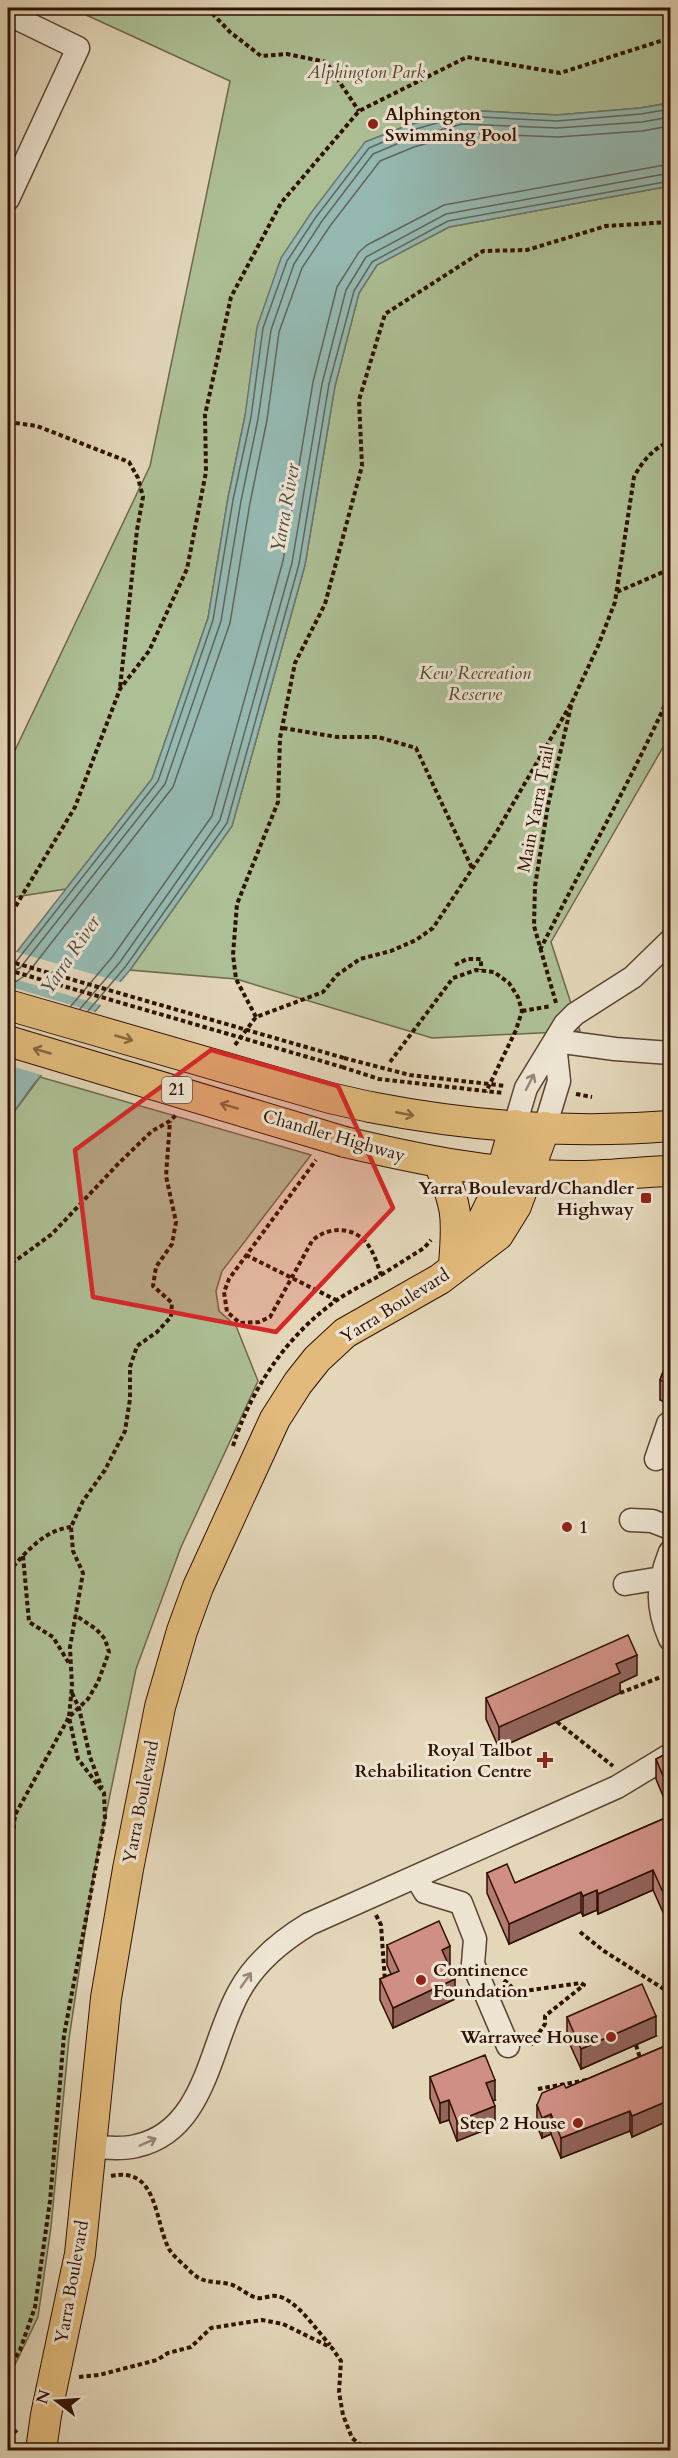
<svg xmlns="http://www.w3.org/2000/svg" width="678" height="2458" font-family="Cardo,serif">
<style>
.green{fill:#adbf95;stroke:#6e684c;stroke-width:1.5}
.water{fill:#95b9b2;stroke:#6c766c;stroke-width:1.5}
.pier{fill:#e3d6b9}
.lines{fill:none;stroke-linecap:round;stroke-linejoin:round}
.shore{stroke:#62655a;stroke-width:1.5}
.minor-casing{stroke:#5c4230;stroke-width:25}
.major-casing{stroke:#2f1102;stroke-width:32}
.path{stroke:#2f1102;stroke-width:4;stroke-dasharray:4.5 3;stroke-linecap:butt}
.minor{stroke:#ede4d2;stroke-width:22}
.major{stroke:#e2bb7c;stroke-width:30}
.major-bridge-casing{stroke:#2f1102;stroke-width:32;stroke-linecap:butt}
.path-bridge{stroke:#2f1102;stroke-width:4;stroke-dasharray:4.5 3;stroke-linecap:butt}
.major-bridge{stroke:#e2bb7c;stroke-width:30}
.wall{fill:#b37b72;stroke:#2f1102;stroke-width:1.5}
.shaded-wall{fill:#92645c;stroke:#2f1102;stroke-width:1.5}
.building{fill:#d08f84;stroke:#2f1102;stroke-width:1.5}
.oneway{stroke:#88663f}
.oneway2{stroke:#988574}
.marked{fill:#d62828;fill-opacity:0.2;stroke:#d62828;stroke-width:4.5;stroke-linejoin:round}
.poi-dot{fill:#8f2418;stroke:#ede4d2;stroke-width:2}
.labels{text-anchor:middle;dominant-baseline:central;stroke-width:6;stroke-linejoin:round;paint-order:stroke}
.shield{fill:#ede4d2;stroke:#685040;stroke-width:1.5}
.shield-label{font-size:16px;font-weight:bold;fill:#2f1102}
.park-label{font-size:18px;font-style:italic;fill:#55452e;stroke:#ede4d2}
.poi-label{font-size:18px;font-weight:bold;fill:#2f1102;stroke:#ede4d2;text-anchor:end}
.street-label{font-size:18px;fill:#2f1102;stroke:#ede4d2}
.water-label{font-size:20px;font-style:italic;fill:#534c40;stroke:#ede4d2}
</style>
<rect width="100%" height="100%" fill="#e3d6b9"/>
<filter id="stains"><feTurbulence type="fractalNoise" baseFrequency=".00333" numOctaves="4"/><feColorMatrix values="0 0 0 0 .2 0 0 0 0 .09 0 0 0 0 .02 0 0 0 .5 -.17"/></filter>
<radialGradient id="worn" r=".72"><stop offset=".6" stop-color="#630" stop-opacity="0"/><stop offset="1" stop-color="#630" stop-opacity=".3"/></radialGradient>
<path class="green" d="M71 8H670V103L640 108 557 115 460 110 406 126 365 142 245 416 228 498 208 618 152 779 66 889 8 898V765L150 466 230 81Z
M670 186V735L551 942 580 1031 432 1038 236 979 130 970 232 826 305 565 335 386 359 293 377 265 449 227Z
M40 1077 311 1155 222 1271 216 1291 219 1311 236 1326 258 1381 181 1547 136 1669 94 1872 69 2039 51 2227 38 2317 12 2371 8 2447V1120Z"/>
<path class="water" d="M670 103V186L449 227 377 265 359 293 335 386 305 565 232 826 130 970 33 1085 8 1120V963L152 779 208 618 228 498 245 416 257 327 281 258 311 213 365 142 406 126 460 110 557 115 640 108Z"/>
<path class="pier" d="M13 951 124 983 104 1006 8 977V958Z
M8 986 98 1013 45 1076 8 1065Z"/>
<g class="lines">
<path class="shore" d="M8 966 15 963 158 781 213 620 233 500 251 417 263 328 287 261 316 217 369 148 409 131 461 116 557 121 641 114 670 109
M8 973 20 968 165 784 221 621 241 501 258 419 271 330 294 264 322 221 373 154 411 138 462 124 557 128 642 122 670 117
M8 982 17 981 27 974 173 787 230 623 250 503 267 420 279 332 302 268 330 226 380 161 414 147 463 133 558 137 642 131 670 126
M71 1006 113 956 212 816 283 561 313 382 337 287 359 252 367 245 444 205 670 164
M80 1009 120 962 220 820 292 563 322 384 346 290 366 257 446 214 670 173
M88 1011 126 966 227 823 299 564 329 384 354 291 372 262 448 221 670 181"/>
<defs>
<path id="minor" d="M8 14 78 48 8 199
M556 1041 615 1049 670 1053
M515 1125 526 1088 565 1024 575 1014 633 977 670 941
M545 1127 559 1081 555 1044
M656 1459 668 1424
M631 1520 652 1521 670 1528
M670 1552C657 1585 656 1606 670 1639
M625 1584 661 1578
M416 1877 425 1892 461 1903 475 1939 473 1964 508 2046
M90 2147C105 2147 121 2150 136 2146 207 2131 210 2041 240 1990 256 1961 281 1941 309 1924L617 1787 670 1755"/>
<path id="major" d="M370 1107C468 1126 571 1134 670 1126
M345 1142C421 1160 496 1175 574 1176 606 1176 638 1172 670 1171
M439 1163C457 1206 458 1217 454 1264
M464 1259 495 1195 515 1125
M41 2450 46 2415 80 2254 106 1998 128 1869 160 1707 182 1631 198 1587 275 1419 298 1383 317 1359 345 1333 440 1279 498 1235 516 1206 545 1127"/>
</defs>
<use href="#minor" class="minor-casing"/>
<use href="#major" class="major-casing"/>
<path class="path" d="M207 8 230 32 261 56 287 54 326 62 359 111
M8 422 37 426 129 462 138 478 143 497 137 530 120 688
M617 592 670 569
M283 728 337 737H378L416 748 472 868
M8 919 75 807 120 689 149 651 187 569 206 472 205 415 231 297 281 203 359 111 467 57 560 73 670 38
M540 950C583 864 631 781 670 694
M455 965 467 959H481V970
M556 1003 534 926 535 886 548 805 572 702 598 646 615 602 634 477C643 460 653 449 670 441
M522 1011 551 1006
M256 1017 236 979 233 955 237 904 278 802 280 738 295 663 325 604 362 466 359 400 385 314 483 251 527 250 606 226 670 222
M235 1045 256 1017 323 992 337 975 360 959 391 951 416 940 433 928 496 833 572 702
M344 1058 410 1075 506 1086
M390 1062 453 978 476 970 494 972 509 983 518 997 522 1011 516 1030 486 1092
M342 1067 379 1079 503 1093
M576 1094 592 1097
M246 1255 336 1300
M8 1270 11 1264 52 1234 119 1163 152 1131 170 1121 176 1115
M381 1275 424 1248 431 1240
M233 1446C251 1389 287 1335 337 1300 350 1291 366 1283 381 1275 378 1266 375 1256 370 1248 358 1226 328 1225 312 1241L270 1317 259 1322 240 1323 227 1312 224 1292 229 1279 316 1160
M23 1556 29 1622 53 1637 70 1665
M8 1572C27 1552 42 1531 71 1527
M72 1693 79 1708 90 1757 102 1788
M620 1693 661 1677
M557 1722 613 1766
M8 1881 15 1815 69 1717 88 1699 98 1682 109 1652 105 1639 96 1629 75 1615
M376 1915 381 1925 385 1981
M580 1932 604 1951 670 1993
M504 1980 517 1992 581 1983 584 1985 545 2016V2024L531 2045
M636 2045 641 2061
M538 2089 587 2080
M111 2176C158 2166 154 2220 169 2249 173 2256 182 2263 188 2269 203 2285 210 2280 229 2284 239 2286 247 2296 258 2298 264 2299 270 2295 276 2296 296 2298 317 2331 330 2345
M8 2370 20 2350 35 2307 50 2201 64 2035 105 1818 104 1793 78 1759 69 1717 72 1686 70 1647 83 1573 73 1551 71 1527 83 1501 105 1470 125 1431 130 1399V1367L137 1346 157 1332 171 1317 172 1303 153 1286 156 1267 172 1244 176 1222 166 1176 170 1121
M79 2377 99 2375 157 2360 168 2353 191 2347 211 2328 262 2320 283 2324 332 2348 341 2361 339 2392 343 2415 352 2438 367 2450
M8 2438 18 2429"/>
<use href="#minor" class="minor"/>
<use href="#major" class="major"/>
<defs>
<path id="major-bridge" d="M8 1005 330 1098 370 1107
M8 1041 345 1142"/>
</defs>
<use href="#major-bridge" class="major-bridge-casing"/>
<path class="path-bridge" d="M8 961 344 1058
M8 970 342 1067"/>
<use href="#major-bridge" class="major-bridge"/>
</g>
<path class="wall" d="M670 1353V1404L660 1400V1380Z
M637 1675 620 1683V1693L499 1748 486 1719V1698Z
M670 1752V1813L656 1779V1759Z
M670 1816V1928L653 1890 598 1914 597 1910 583 1916 581 1912 509 1944 487 1893V1873L515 1883Z
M387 1945 450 1966 455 1999 393 2028 380 2000V1979L391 1974 387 1965Z
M567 2017 656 2036 581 2069 567 2038Z
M670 2044V2120L632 2137 630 2131 561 2158 551 2134 542 2138 537 2126V2105L566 2088Z
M430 2077 495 2100 493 2101 495 2126 457 2141 449 2120 440 2123 430 2098Z"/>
<path class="shaded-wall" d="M637 1655V1675L620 1683V1693L499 1748V1727L616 1664Z
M653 1870V1890L598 1914V1894Z
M597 1890V1910L583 1916V1896Z
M581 1892V1912L509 1944V1924Z
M450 1946V1966L442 1970V1950Z
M455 1979V1999L393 2028V2008Z
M656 2016V2036L581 2069V2049Z
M495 2080V2100L486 2104V2083Z
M449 2100V2120L440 2123V2103Z
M670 2100V2120L632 2137V2116Z
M495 2106V2126L457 2141V2121Z
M630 2111V2131L561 2158V2138Z
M551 2114V2134L542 2138V2118Z"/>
<path class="building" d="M670 1353V1384L660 1380Z
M628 1635 637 1655 616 1664 620 1673 499 1727 486 1698Z
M670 1752V1793L656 1759Z
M670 1816V1908L653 1870 598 1894 597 1890 583 1896 581 1892 509 1924 487 1873 507 1864 515 1883Z
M439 1921 450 1946 442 1950 455 1979 393 2008 380 1979 399 1971 387 1945Z
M642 1984 656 2016 581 2049 567 2017Z
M670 2044V2100L632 2116 630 2111 561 2138 551 2114 542 2118 537 2105 542 2093 564 2084 566 2088Z
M485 2055 495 2080 486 2083 495 2106 457 2121 449 2100 440 2103 430 2077Z"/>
<defs><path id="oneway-shaft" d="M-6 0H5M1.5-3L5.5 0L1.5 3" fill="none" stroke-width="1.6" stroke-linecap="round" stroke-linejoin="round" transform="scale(1.5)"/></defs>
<g class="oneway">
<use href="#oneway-shaft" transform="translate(124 1038) rotate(16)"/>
<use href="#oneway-shaft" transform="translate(42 1051) rotate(-164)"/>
<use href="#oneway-shaft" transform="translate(229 1106) rotate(-164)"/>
<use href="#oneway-shaft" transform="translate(405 1114) rotate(11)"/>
</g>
<g class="oneway2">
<use href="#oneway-shaft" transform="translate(530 1082) rotate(-63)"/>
<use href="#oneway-shaft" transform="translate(246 1980) rotate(-55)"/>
<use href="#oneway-shaft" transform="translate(148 2142) rotate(-24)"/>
</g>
<path class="marked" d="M211 1050 338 1086 393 1208 276 1332 93 1297 75 1150Z"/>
<g class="poi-dot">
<circle cx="373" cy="124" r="6"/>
<rect x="640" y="1192" width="12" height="12" rx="3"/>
<circle cx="567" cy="1527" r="6"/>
<path d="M542 1751h6v6h6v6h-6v6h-6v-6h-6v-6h6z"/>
<circle cx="421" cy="1980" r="6"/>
<circle cx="611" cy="2037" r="6"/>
<circle cx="578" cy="2123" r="6"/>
</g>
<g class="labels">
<rect class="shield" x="162" y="1077" width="30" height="26" rx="4.5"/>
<g class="shield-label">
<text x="177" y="1090">21</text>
</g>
<g class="park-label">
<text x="366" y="72">Alphington Park</text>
<text x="475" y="673">Kew Recreation<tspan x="475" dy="21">Reserve</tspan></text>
</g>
<g class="poi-label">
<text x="385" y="114" text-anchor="start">Alphington<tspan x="385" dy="21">Swimming Pool</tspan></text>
<text x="634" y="1188">Yarra Boulevard/Chandler<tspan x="634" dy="21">Highway</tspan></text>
<text x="579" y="1527" text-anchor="start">1</text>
<text x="532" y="1750">Royal Talbot<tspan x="532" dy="21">Rehabilitation Centre</tspan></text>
<text x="433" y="1970" text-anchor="start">Continence<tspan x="433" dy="21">Foundation</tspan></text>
<text x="599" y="2037">Warrawee House</text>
<text x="566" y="2123">Step 2 House</text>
</g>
<g class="street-label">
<text transform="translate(536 809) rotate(-79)">Main Yarra Trail</text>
<text transform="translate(334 1136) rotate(16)">Chandler Highway</text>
<text transform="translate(395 1306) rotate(-32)">Yarra Boulevard</text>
<text transform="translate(141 1802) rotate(-79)">Yarra Boulevard</text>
<text transform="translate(72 2282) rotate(-80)">Yarra Boulevard</text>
</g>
<g class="water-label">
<text transform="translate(285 508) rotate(-80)">Yarra River</text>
<text transform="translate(70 955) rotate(-56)">Yarra River</text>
</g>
</g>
<rect width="678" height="2458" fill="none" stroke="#e3d6b9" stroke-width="30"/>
<rect x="9" y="9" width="660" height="2440" fill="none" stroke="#2f1102" stroke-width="3"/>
<rect x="15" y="15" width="648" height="2428" fill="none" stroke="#2f1102" stroke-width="1.5"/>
<g transform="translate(57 2401) rotate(287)" stroke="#ede4d2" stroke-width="4.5" paint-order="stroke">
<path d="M0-4.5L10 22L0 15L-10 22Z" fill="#2f1102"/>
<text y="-9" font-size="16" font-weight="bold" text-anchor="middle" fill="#2f1102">N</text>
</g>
<rect width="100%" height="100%" filter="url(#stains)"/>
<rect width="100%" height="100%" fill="url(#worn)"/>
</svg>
